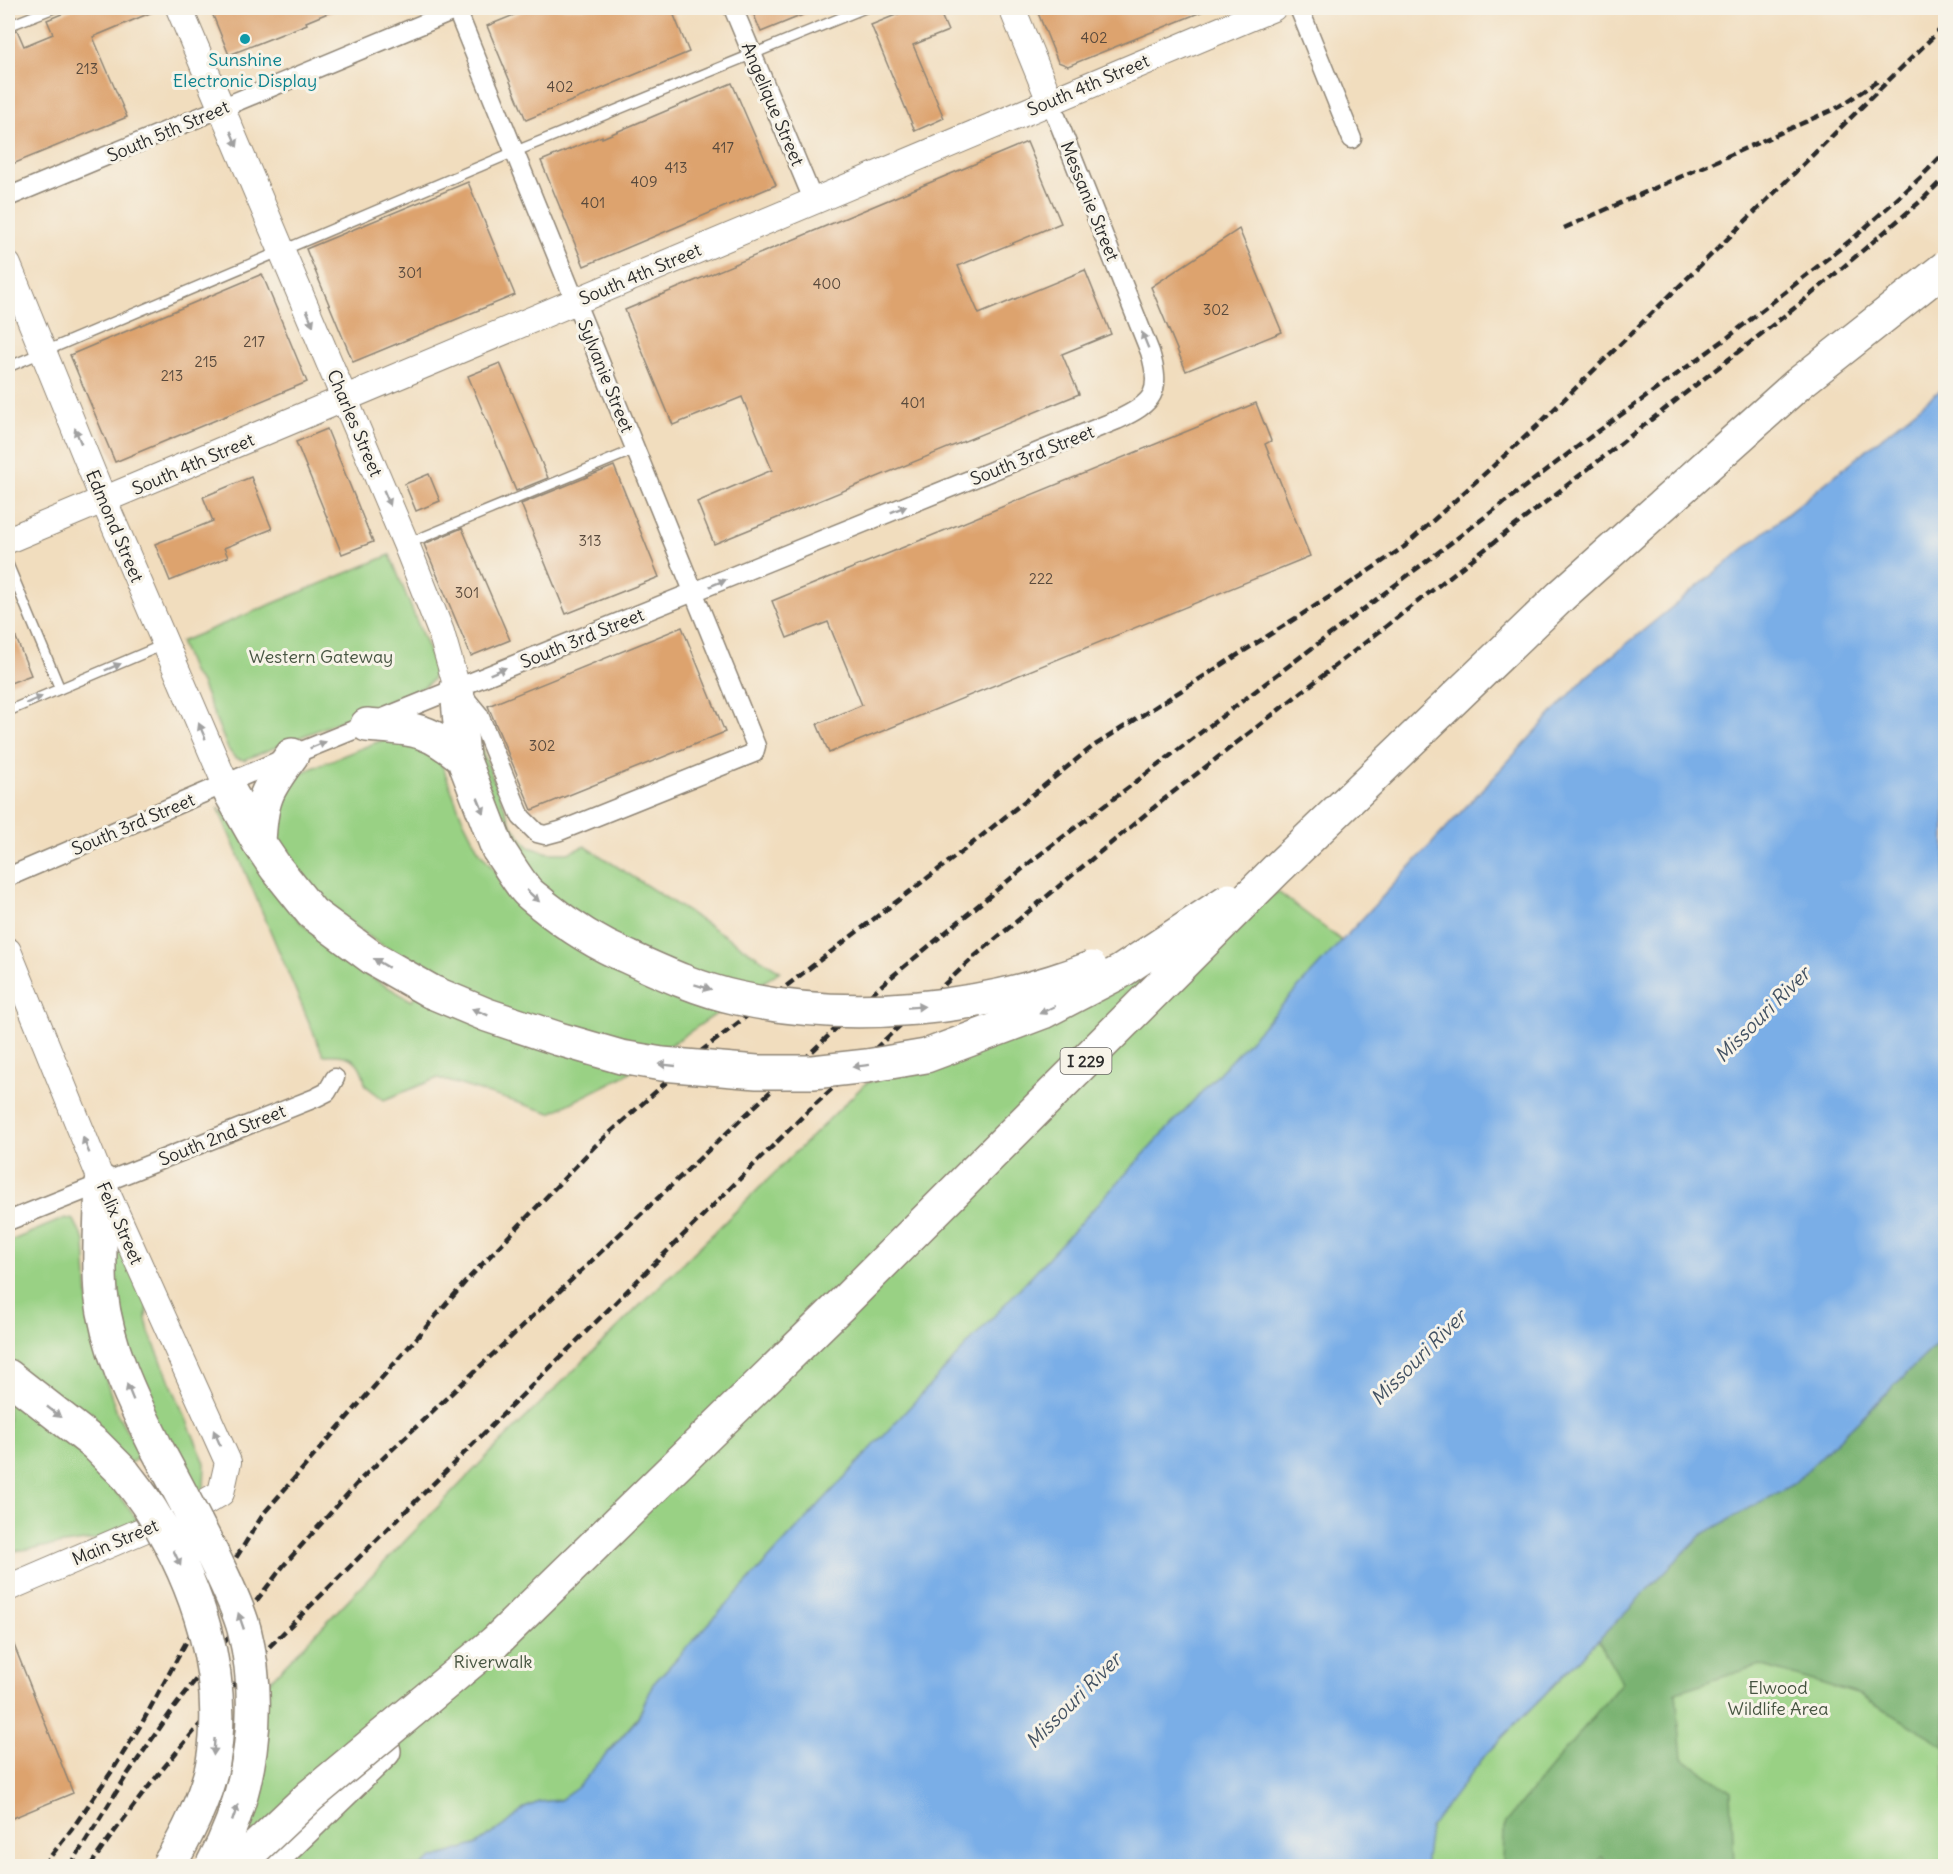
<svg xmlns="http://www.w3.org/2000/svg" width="1953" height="1874" font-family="Delius,sans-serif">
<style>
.green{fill:#99d184;stroke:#627e58;stroke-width:1.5}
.forest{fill:#7ab372;stroke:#526f4e;stroke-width:1.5}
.water{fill:#7aaee7;stroke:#526c89;stroke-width:1.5}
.building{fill:#dda36e}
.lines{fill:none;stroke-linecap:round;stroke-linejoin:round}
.service-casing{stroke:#8e8474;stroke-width:12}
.minor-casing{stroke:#8e8474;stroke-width:21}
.secondary-casing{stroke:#8e8474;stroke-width:28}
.motorway-casing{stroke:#8e8474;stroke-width:36}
.service{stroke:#fff;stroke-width:9}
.minor{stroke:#fff;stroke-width:18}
.secondary{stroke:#fff;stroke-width:26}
.motorway{stroke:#fff;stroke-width:33}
.rail{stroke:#2b2b2b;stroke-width:4.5;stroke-dasharray:9 4.5;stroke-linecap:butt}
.motorway-bridge-casing{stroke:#8e8474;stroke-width:36;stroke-linecap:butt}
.motorway-bridge{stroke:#fff;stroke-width:33}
.oneway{fill:#a0a0a0}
.culture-dot{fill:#0f9aa8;stroke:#f7f3e8;stroke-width:2}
.labels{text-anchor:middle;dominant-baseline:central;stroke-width:6;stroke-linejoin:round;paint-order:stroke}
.number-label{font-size:15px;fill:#58493c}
.shield{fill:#f7f3e8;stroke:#686764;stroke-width:1.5}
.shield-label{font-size:16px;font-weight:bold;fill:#2b2b2b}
.culture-label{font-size:18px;fill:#0d838f;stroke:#f7f3e8}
.street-label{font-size:18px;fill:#2b2b2b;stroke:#f7f3e8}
.park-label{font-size:18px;fill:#465441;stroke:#f7f3e8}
.water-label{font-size:20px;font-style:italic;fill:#435263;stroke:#f7f3e8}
</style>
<rect width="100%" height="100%" fill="#f7f3e8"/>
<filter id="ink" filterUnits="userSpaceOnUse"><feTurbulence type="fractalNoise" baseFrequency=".0167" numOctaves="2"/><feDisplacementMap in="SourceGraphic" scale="12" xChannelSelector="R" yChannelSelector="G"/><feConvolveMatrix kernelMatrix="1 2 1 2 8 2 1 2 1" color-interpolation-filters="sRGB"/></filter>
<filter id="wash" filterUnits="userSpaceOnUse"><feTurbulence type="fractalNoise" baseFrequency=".008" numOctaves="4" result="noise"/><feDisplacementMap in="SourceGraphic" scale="24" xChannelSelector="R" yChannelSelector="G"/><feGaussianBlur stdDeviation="1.35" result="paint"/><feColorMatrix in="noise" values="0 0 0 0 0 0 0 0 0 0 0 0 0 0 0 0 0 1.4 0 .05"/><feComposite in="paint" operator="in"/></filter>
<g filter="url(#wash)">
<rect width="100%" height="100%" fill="#f1ddbe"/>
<path class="green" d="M390 555 436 669 432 680 424 687 244 760 235 758 228 749 201 683 193 674 180 642Z
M468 715 512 826 529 847 549 853H568L585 846 780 971 624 1076 551 1113 438 1078 384 1100 365 1085C362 1058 348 1053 323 1055L218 808 228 817 292 913 318 939 358 970 412 1001 427 972 375 941 326 904 281 859 270 818 295 775 377 742 395 737 430 752 442 765 461 815 478 849 502 880 499 831Z
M1278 892 1342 941 653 1684 638 1717 578 1788 560 1800 539 1802 525 1808 509 1822 475 1845 433 1858 421 1866H215L260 1691 495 1448 866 1083 935 1063Z
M107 1204 148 1301 146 1318 149 1332 205 1463 204 1488 193 1498 145 1405 115 1308Z
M65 1218 74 1220 85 1242 88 1301 95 1347 117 1413 141 1456 127 1465 8 1365V1242Z
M1945 1336V1866H1425L1429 1828 1486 1754 1701 1535 1793 1484Z
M8 1399 95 1464 139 1522 99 1539 8 1552Z"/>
<path class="forest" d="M1945 1336V1746L1860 1695 1760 1665 1676 1692 1682 1758 1731 1791 1734 1866H1610L1602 1857 1592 1866H1503L1504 1824 1622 1682 1598 1640 1701 1535 1793 1484Z"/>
<path class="water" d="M1945 386V1336L1793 1484 1701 1535 1486 1754 1430 1828 1425 1866H421L433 1858 475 1845 509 1822 525 1808 539 1802 560 1800 577 1788 638 1718 653 1684 1587 676Z"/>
<g id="blocks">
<path class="building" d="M76 8H162L93 37 127 117 8 166V33L17 30 24 46 53 34 47 20Z
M210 8H340L306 22 307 24 229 55Z
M531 8H671L689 52 526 120 487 26Z
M751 8H820L761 32Z
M913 8H938L948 31 913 45 944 118 915 131 871 25Z
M1036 8H1211L1068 66 1058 62Z
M732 83 776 185 584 266 541 161 602 136V138Z
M1027 142 1061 223 958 266 979 314 1085 270 1111 334 1062 354 1079 394 714 544 697 502 772 470 742 397 673 425 625 310Z
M468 182 515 295 353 362 306 249Z
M1239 229 1282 332 1186 371 1151 287Z
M262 274 307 382 115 462 70 355Z
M500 363 548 478 516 491 468 376Z
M1256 403 1271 441 1265 444 1310 556 829 753 817 724 862 705 828 622 787 638 772 601Z
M327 429 373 542 342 554 296 442Z
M614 466 659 577 566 614 521 504Z
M429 474 440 501 416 511 405 484Z
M251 477 272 529 224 548 228 557 170 581 155 544 213 521 203 497Z
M462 528 510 640 471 656 424 544Z
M8 618 31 675 8 684Z
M682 627 725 732 532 810 488 706Z
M8 1630 73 1793 8 1820Z"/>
</g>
</g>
<g filter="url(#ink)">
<use href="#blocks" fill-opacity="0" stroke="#8e8474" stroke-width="1.5"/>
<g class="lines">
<defs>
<path id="service" d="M8 26 54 8
M8 367 514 152 865 8
M409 543 636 449
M8 564 60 689
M8 711 163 645"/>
<path id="minor" d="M456 8 756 746 754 753 560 831 545 835 537 833 521 817 479 715 460 692
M733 8 814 202
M1299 8 1352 139
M8 197 461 8
M8 877 292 755 1117 420C1154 403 1162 392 1150 352L1050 101
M8 1221 315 1098 327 1092 335 1078"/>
<path id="secondary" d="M179 8 406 544 441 632 457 688
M1012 8 1050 101
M8 265 104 501 226 785
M8 540 1273 8
M8 951 102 1182 228 1462 221 1493 197 1507 8 1588"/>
<path id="motorway" d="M457 688 463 758 498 849
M367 725C412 729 426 727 463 758
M226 785 259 843 276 868 312 913 374 959 432 992
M259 843C261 799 266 790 292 755
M102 1182C101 1218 98 1258 101 1293 107 1347 131 1397 155 1445
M8 1376 95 1444 124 1473
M265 1866 384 1751"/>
</defs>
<use href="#service" class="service-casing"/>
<use href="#minor" class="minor-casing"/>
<use href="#secondary" class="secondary-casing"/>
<use href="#motorway" class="motorway-casing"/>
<use href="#service" class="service"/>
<use href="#minor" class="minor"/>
<use href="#secondary" class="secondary"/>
<use href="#motorway" class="motorway"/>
<path class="rail" d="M1564 228 1839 107 1878 81
M43 1866 72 1829 114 1768 142 1723 206 1606 264 1513 468 1279 595 1146 700 1052 964 850 1092 747 1334 594 1404 547 1536 427 1946 24
M70 1866 127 1775 173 1709 284 1565 362 1478 770 1092 877 989 1038 856 1589 438 1727 338 1856 236 1919 179 1946 151
M90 1866C142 1790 200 1723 261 1655L807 1112 975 956 1158 804 1801 303 1922 200 1946 176"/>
<defs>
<path id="motorway-bridge" d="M498 849C507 862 516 878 526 890 531 896 538 900 543 905 569 926 597 944 628 957 663 973 700 990 738 998 850 1023 985 1010 1091 968
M432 992 487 1015 559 1039 621 1057 662 1064 757 1072H813L867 1066 926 1056 1043 1012 1120 972 1229 900
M155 1445C175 1482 195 1520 214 1558 225 1581 237 1604 244 1629 264 1708 251 1795 212 1866
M124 1473C133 1485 143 1497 151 1510 197 1584 228 1674 213 1762 207 1795 186 1838 168 1866
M236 1866 310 1796 495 1642 844 1302 1276 870 1561 596 1798 384 1946 267"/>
</defs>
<use href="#motorway-bridge" class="motorway-bridge-casing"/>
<use href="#motorway-bridge" class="motorway-bridge"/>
</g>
<defs><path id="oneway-solid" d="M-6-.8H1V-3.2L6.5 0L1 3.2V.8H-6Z" transform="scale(1.5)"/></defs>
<g class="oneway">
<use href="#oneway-solid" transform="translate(234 139) rotate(67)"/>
<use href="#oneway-solid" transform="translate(310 318) rotate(67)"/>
<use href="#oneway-solid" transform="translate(1145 340) rotate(-112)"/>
<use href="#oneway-solid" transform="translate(78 436) rotate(-112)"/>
<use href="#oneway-solid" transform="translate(387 498) rotate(67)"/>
<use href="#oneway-solid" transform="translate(899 509) rotate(-22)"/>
<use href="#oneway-solid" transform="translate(718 583) rotate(-22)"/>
<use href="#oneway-solid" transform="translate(113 667) rotate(-23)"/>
<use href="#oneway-solid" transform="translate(498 671) rotate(-22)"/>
<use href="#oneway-solid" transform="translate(34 700) rotate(-23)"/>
<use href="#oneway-solid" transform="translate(202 731) rotate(-113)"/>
<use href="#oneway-solid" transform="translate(318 745) rotate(-22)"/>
<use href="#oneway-solid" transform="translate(481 806) rotate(68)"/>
<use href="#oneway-solid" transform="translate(533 896) rotate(42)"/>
<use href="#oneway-solid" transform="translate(381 963) rotate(-149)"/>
<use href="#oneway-solid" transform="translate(703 987) rotate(17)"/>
<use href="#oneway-solid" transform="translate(916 1007) rotate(-4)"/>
<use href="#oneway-solid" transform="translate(1047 1010) rotate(154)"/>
<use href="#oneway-solid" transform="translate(480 1012) rotate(-158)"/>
<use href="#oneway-solid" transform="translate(667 1065) rotate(-174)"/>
<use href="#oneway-solid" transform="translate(861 1066) rotate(173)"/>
<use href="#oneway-solid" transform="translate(86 1145) rotate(-112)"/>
<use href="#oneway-solid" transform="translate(130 1392) rotate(-112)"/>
<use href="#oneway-solid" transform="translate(54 1412) rotate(38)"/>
<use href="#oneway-solid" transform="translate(217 1438) rotate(-114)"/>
<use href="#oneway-solid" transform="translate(177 1558) rotate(65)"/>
<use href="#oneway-solid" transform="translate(241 1621) rotate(-109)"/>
<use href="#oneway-solid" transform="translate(214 1747) rotate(94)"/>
<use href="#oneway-solid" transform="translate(235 1813) rotate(-71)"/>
</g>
</g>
<circle class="culture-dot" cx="245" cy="39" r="6"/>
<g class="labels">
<g class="number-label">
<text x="1094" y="37">402</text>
<text x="87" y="68">213</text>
<text x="560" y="86">402</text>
<text x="723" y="147">417</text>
<text x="676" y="167">413</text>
<text x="644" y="181">409</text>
<text x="593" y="202">401</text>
<text x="410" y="272">301</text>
<text x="827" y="283">400</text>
<text x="1216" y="309">302</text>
<text x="254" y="341">217</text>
<text x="206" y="361">215</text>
<text x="172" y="375">213</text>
<text x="913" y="402">401</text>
<text x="590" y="540">313</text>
<text x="1041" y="578">222</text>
<text x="467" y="592">301</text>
<text x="542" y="745">302</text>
</g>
<rect class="shield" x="1060.5" y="1048" width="51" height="26" rx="4.5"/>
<g class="shield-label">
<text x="1086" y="1061">I 229</text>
</g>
<g class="culture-label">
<text x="245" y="59">Sunshine<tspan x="245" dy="21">Electronic Display</tspan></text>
</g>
<g class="street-label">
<text transform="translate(1088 85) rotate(-23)">South 4th Street</text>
<text transform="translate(773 104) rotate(67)">Angelique Street</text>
<text transform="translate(168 131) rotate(-23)">South 5th Street</text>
<text transform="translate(1090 201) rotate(68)">Messanie Street</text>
<text transform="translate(640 274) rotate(-23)">South 4th Street</text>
<text transform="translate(606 376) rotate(68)">Sylvanie Street</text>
<text transform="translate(355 423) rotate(67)">Charles Street</text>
<text transform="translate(1032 455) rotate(-22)">South 3rd Street</text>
<text transform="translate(193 464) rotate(-23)">South 4th Street</text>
<text transform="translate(115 526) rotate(67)">Edmond Street</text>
<text transform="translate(582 638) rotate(-22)">South 3rd Street</text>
<text transform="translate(133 824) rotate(-23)">South 3rd Street</text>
<text transform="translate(222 1135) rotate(-22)">South 2nd Street</text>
<text transform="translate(120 1223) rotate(66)">Felix Street</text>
<text transform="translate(115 1542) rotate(-23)">Main Street</text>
</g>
<g class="park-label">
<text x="321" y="656">Western Gateway</text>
<text x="493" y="1661">Riverwalk</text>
<text x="1778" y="1687">Elwood<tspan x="1778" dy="21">Wildlife Area</tspan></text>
</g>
<g class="water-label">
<text transform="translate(1762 1014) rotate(-45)">Missouri River</text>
<text transform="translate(1418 1357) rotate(-45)">Missouri River</text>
<text transform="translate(1073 1700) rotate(-45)">Missouri River</text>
</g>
</g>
<rect width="1953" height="1874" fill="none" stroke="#f7f3e8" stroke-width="30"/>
</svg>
